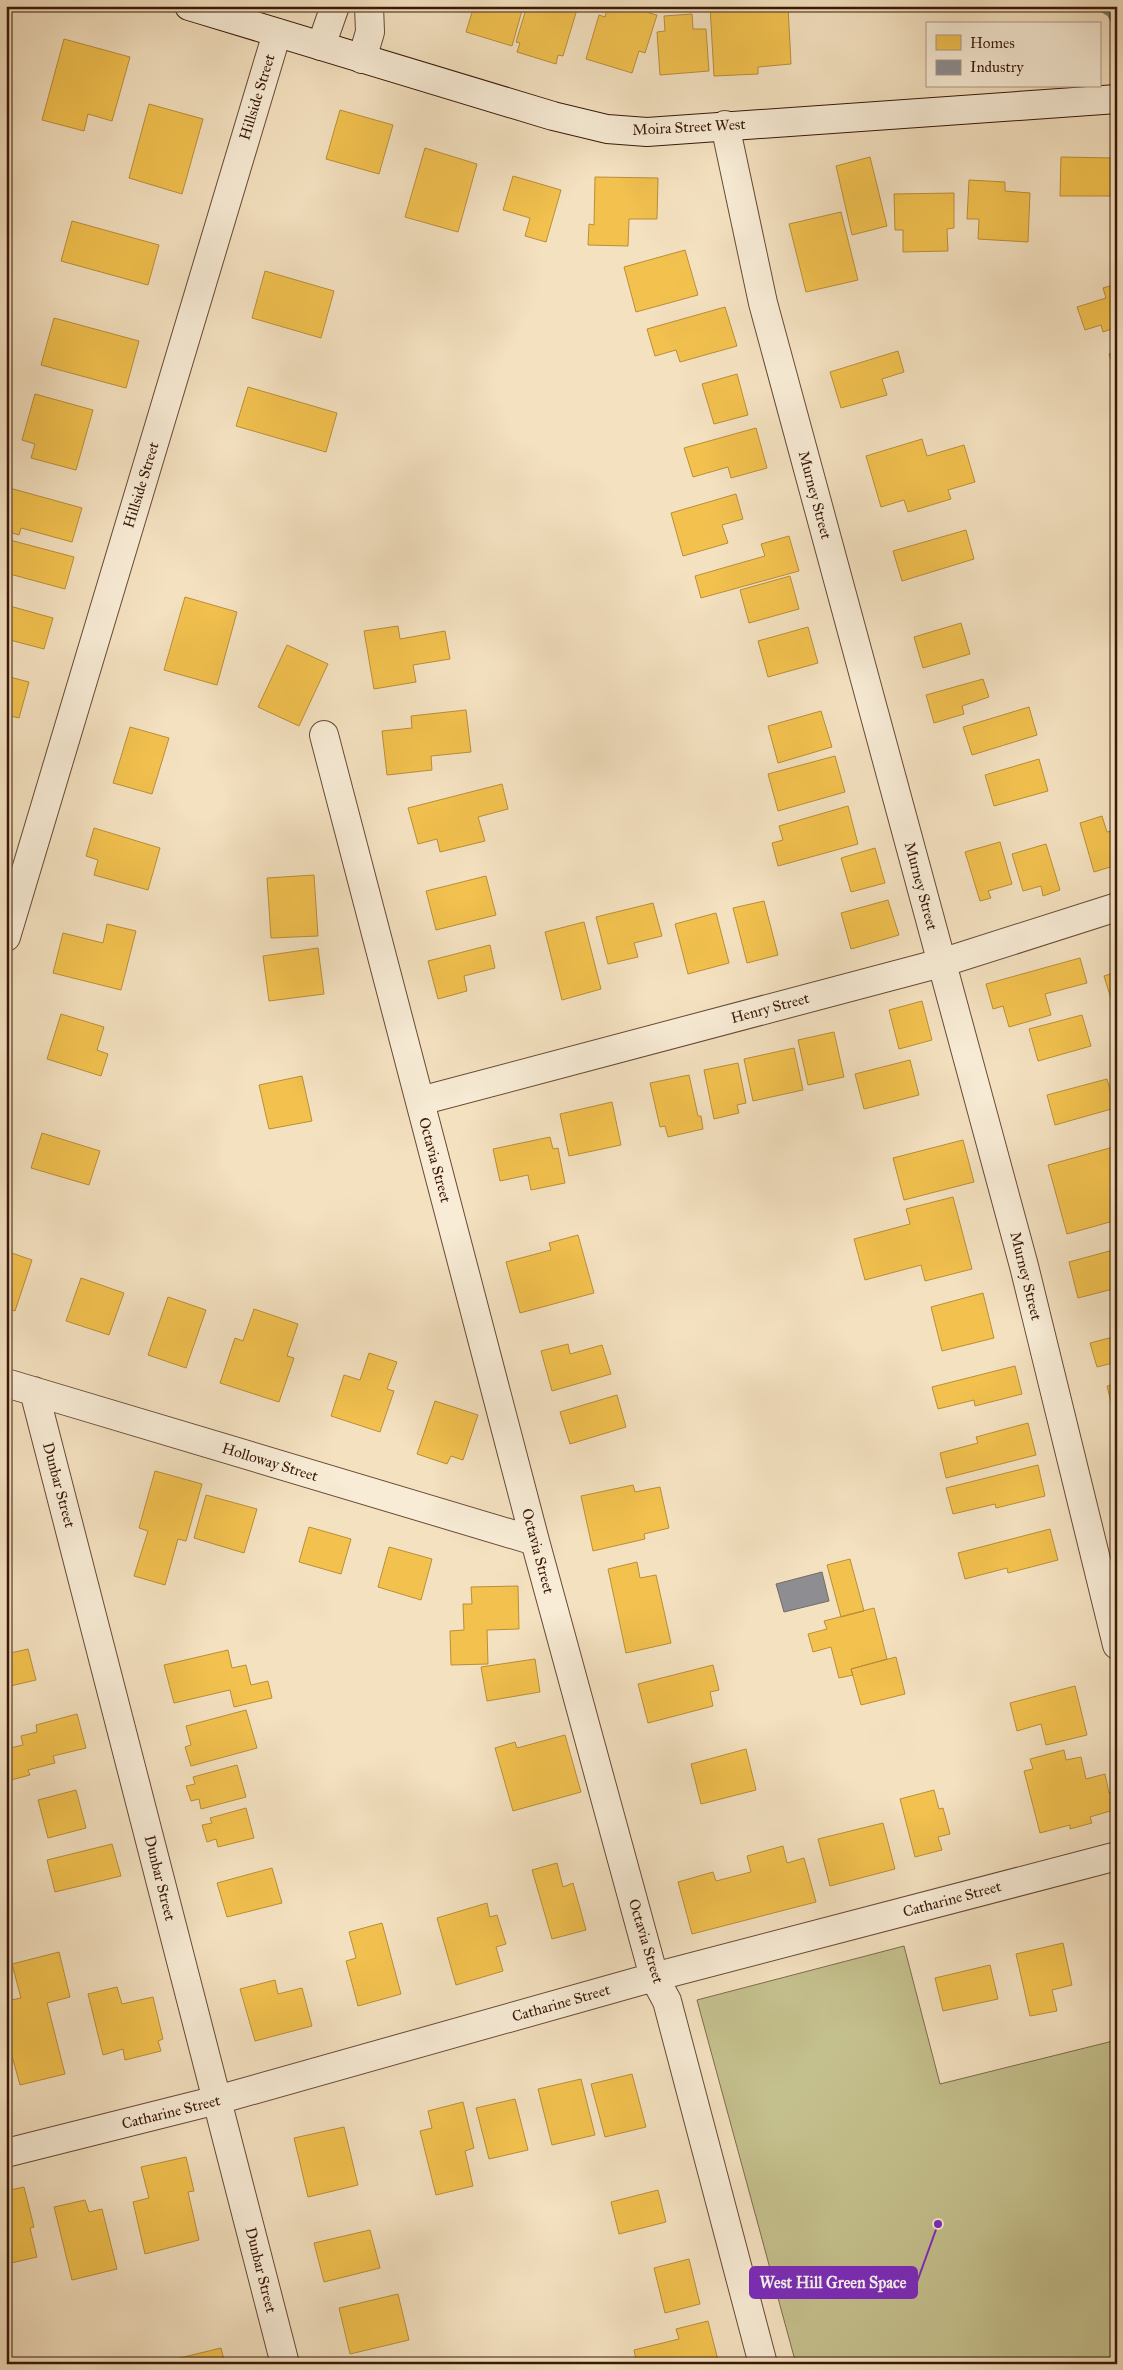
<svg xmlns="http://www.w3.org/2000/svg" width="1123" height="2370" font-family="'IM FELL Great Primer',serif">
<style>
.green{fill:#c4c08d;stroke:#7e6c4a}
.homes{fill:#f2c14e;stroke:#ba8e38}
.industry{fill:#8d8d92;stroke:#746a68}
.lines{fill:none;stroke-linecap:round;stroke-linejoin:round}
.stream{stroke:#757c6a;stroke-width:9}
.minor-casing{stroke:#684a34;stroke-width:30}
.secondary-casing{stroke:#391806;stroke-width:30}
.minor{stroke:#f8ecd6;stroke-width:28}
.secondary{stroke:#f8ecd6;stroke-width:28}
.labels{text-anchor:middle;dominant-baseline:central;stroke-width:5;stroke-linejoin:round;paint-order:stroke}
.street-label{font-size:15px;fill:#391806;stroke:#f8ecd6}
.leader{fill:none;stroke:#7b2cbf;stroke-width:2}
.callout-dot{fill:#7b2cbf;stroke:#f8ecd6;stroke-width:2}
.callout{fill:#7b2cbf;stroke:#7b2cbf;stroke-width:2}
.callout-label{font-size:16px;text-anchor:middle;font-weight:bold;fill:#fff}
</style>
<rect width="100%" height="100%" fill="#f4e1c0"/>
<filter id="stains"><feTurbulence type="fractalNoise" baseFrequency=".004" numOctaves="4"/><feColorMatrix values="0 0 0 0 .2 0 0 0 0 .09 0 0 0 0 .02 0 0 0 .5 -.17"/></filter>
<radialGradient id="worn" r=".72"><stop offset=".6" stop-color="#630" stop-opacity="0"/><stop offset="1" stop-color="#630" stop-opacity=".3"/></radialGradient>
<path class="green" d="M904 1946 940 2084 1117 2040V2364H796L697 2000Z"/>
<path class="homes" d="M474 6 523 7 512 46 466 32Z
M527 6H578L563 56 558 55 556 64 517 52 520 43 516 42Z
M608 6H645L651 8 649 13 657 15 645 53 639 51 632 73 586 59 599 15 605 17Z
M710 6H788L791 64 758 67V74L714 76Z
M692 14 693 29H706L709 71 660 75 657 32 665 31 664 16Z
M64 39 130 57 112 121 88 114 84 131 42 120Z
M149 104 203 119 182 194 129 178Z
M340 110 393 125 379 174 326 159Z
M425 148 477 164 458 232 405 217Z
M870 157 887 226 852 235 836 166Z
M1061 157 1113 158V196H1060Z
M513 176 561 190 546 242 525 236 530 218 503 210Z
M595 177 658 178 657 219H629L628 246 588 245 589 224 594 225Z
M969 180 1005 182V191L1030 193 1028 242 978 239 979 219H967Z
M954 193V228L947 229 948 251 903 252V230H895L894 194Z
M841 212 858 280 806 292 789 224Z
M72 221 159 245 148 285 61 261Z
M685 250 698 295 636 312 624 267Z
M265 271 334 291 321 338 252 318Z
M1117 284V327L1103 332 1101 325 1085 330 1077 307 1106 298 1103 288Z
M725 307 737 346 680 362 676 350 655 356 647 329Z
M54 318 139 341 126 388 41 365Z
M898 351 904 372 882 379 887 395 841 408 830 372Z
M1117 352V379L1109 354Z
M737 374 748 415 714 424 702 384Z
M248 387 337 413 326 452 236 426Z
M35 394 93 410 76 470 31 458 35 444 22 440Z
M756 428 767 468 731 478 728 467 693 477 684 448Z
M922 439 927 456 964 445 975 482 948 490 951 499 908 512 904 500 881 507 866 456Z
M6 487 82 508 72 542 21 528 19 535 6 531Z
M736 494 743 519 722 525 728 543 683 556 671 513Z
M966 530 974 559 902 581 893 551Z
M789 536 799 571 701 598 695 576 765 556 761 544Z
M6 539 74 557 65 589 6 573Z
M790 576 799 609 749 623 740 590Z
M185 597 237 612 217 685 164 670Z
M6 605 53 618 44 649 6 639Z
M961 623 970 654 923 668 914 637Z
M398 626 400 639 445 631 450 659 413 665 416 682 374 689 364 631Z
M808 627 818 663 768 677 758 641Z
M287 645 328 664 299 726 258 707Z
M6 676 29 682 19 718 6 715Z
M983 679 989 697 962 706 964 714 934 723 926 695Z
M1029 707 1037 735 972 755 963 727Z
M466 710 471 752 431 756 432 770 387 775 382 731 412 728 411 716Z
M821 711 832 747 778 763 768 726Z
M130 727 169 738 152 794 113 783Z
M835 756 845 792 778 811 768 774Z
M1039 759 1048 791 994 806 985 775Z
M502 784 508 809 478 817 485 841 440 852 437 839 418 844 408 808Z
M848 806 858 844 778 866 772 843 783 840 779 826Z
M1102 816 1107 832 1117 830V865L1094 872 1080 823Z
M94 828 160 848 148 890 94 875 98 860 86 856Z
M1000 842 1012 884 988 891 991 898 980 901 965 852Z
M1046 844 1060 890 1043 896 1041 886 1023 891 1012 854Z
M875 848 885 883 851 892 841 858Z
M314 875 318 936 271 938 267 878Z
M486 876 496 915 436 930 426 891Z
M888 900 899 935 851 949 841 913Z
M764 901 778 955 747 963 733 908Z
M653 903 662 936 634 943 638 957 608 964 596 917Z
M716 913 729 963 688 974 675 924Z
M584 922 601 989 562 1000 545 932Z
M107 924 136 931 121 990 53 973 63 933 103 943Z
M490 945 495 968 464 976 467 991 438 999 428 961Z
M318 948 324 994 269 1001 263 956Z
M1080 958 1087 983 1045 994 1051 1015 1009 1027 1003 1006 993 1009 986 984Z
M1117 972V1018L1104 976Z
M922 1001 932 1040 899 1049 889 1010Z
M61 1014 104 1027 97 1050 108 1054 101 1076 47 1059Z
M1082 1015 1091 1046 1038 1061 1029 1029Z
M834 1032 844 1077 808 1085 798 1040Z
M794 1048 803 1090 753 1101 744 1059Z
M910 1060 919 1095 864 1109 855 1074Z
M738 1063 746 1103 737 1105 739 1113 714 1119 704 1070Z
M689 1075 698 1116H701L703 1129 668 1137 665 1126 660 1127 650 1083Z
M302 1076 312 1121 269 1129 259 1085Z
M1107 1079 1115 1108 1055 1125 1047 1095Z
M612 1102 621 1145 569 1156 560 1114Z
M42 1133 100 1151 89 1185 31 1168Z
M550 1137 553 1149 558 1148 565 1183 531 1190 528 1175 500 1181 493 1149Z
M963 1140 974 1182 904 1200 893 1158Z
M1117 1146V1220L1067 1234 1048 1165Z
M953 1197 972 1269 925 1281 921 1265 865 1280 854 1239 910 1224 906 1209Z
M578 1235 594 1293 520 1313 506 1262 551 1250 549 1243Z
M1117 1249V1288L1078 1298 1069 1262Z
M6 1251 32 1260 15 1311 6 1308Z
M81 1278 124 1293 109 1335 66 1321Z
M983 1293 994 1338 942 1351 931 1307Z
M168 1297 206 1310 186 1368 148 1355Z
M254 1309 298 1324 287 1356 294 1358 279 1402 220 1383 235 1338 243 1341Z
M1117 1336V1362L1097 1367 1090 1343Z
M568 1344 570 1354 602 1345 611 1374 552 1391 541 1351Z
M369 1353 397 1362 387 1389 394 1391 380 1432 331 1416 344 1375 360 1380Z
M1015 1366 1022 1394 975 1406 974 1400 938 1409 932 1387Z
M1117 1384V1426L1107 1386Z
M617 1395 626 1427 570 1444 560 1412Z
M435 1401 478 1415 463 1460 451 1456 447 1464 417 1454Z
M1028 1423 1036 1455 946 1478 940 1453 978 1443 976 1437Z
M1038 1465 1045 1496 996 1508 995 1504 953 1514 946 1488Z
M155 1471 202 1484 186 1541 178 1539 165 1585 134 1576 148 1531 139 1528Z
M633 1485 635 1492 660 1487 669 1528 644 1534 645 1539 593 1551 581 1496Z
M206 1495 257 1509 244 1553 194 1538Z
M309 1527 351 1539 341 1574 299 1562Z
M1050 1529 1058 1560 1008 1573 1007 1568 965 1579 958 1553Z
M389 1547 432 1559 421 1600 378 1587Z
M850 1559 864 1611 841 1617 827 1565Z
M637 1562 640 1578 656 1575 671 1643 626 1653 608 1569Z
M518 1586 519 1629 487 1630 488 1664 451 1665 450 1631 464 1630 463 1604H472L471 1587Z
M874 1608 887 1659 851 1669 853 1675 839 1678 831 1647 813 1652 808 1634 827 1629 824 1621Z
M28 1649 36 1680 6 1687V1654Z
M228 1650 232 1668 246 1665 251 1685 268 1681 272 1698 234 1707 230 1690 174 1703 164 1665Z
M896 1657 905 1694 861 1705 851 1669Z
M535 1659 540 1692 487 1701 481 1667Z
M713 1665 719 1690 710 1692 713 1706 648 1723 638 1684Z
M1075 1686 1087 1735 1046 1745 1041 1724 1017 1731 1010 1703Z
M246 1710 257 1748 191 1766 185 1747 191 1745 186 1726Z
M77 1714 86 1748 53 1756 55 1763 28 1770 30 1775 7 1781 6 1749 23 1745 21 1736 37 1732 36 1725Z
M565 1735 581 1792 513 1811 495 1748 515 1742 517 1748Z
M746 1749 756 1790 701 1804 691 1764Z
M1064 1750 1066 1760 1081 1757 1086 1779 1105 1774 1109 1793 1115 1791 1117 1809 1090 1817 1092 1823 1070 1829V1825L1040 1833 1024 1771 1033 1769 1030 1759Z
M237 1765 246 1797 201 1809 199 1799 191 1801 186 1786 195 1784 193 1777Z
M76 1790 86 1828 48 1838 38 1800Z
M934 1790 939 1809 943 1808 950 1834 938 1837 942 1850 915 1857 900 1799Z
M246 1808 254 1838 218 1847 216 1839 207 1842 202 1825 212 1823 210 1818Z
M883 1823 895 1869 830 1886 818 1839Z
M112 1844 121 1876 55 1892 47 1860Z
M783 1846 787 1863 804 1858 816 1902 692 1934 678 1882 713 1872 716 1881 751 1872 747 1856Z
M557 1863 563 1887 573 1883 586 1930 552 1939 532 1870Z
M272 1868 282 1903 227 1917 217 1883Z
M487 1903 490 1917 497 1915 506 1944 496 1947 503 1971 456 1985 437 1918Z
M382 1923 401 1994 358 2006 346 1961 356 1958 349 1932Z
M1063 1943 1072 1985 1052 1990 1057 2011 1030 2016 1016 1954Z
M59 1952 70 1997 47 2003 65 2074 20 2085 6 2034V2001L21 1998 12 1964Z
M990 1965 998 1999 943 2011 935 1978Z
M275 1980 278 1994 302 1988 312 2026 255 2041 240 1989Z
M117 1987 122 2004 153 1997 163 2039 158 2041 161 2051 125 2060 123 2049 103 2055 88 1994Z
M632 2074 646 2127 605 2137 591 2084Z
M581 2079 595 2135 552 2145 538 2089Z
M515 2099 528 2150 489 2159 476 2108Z
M463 2102 474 2148 465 2151 473 2186 436 2195 420 2131 432 2128 428 2111Z
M344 2127 358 2185 308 2197 294 2138Z
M186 2157 194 2191 188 2192 199 2240 145 2254 133 2202 149 2198 141 2167Z
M24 2187 34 2227 30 2228 37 2257 7 2264 6 2191Z
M658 2190 666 2222 619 2234 611 2202Z
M85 2200 89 2212 102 2209 117 2269 72 2280 54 2207Z
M370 2230 380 2268 324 2282 314 2243Z
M689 2259 700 2304 665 2313 654 2268Z
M398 2294 409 2340 350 2354 339 2308Z
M708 2321 719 2364H637L634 2350 679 2339 676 2329Z
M221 2348 225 2364 159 2363Z"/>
<path class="industry" d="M822 1572 829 1601 784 1612 776 1584Z"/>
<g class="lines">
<path class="stream" d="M1100 6 1111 13 1117 24"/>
<defs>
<path id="minor" d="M321 46 335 6
M362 59 370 32 369 6
M725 125 763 303 1024 1266 1117 1645
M324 735 535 1541 654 1977 667 2001 763 2364
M6 937 277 33
M420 1101 941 963 1117 907
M6 1383 535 1541
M34 1391 285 2364
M6 2153 217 2100 654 1977 1117 1856"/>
<path id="secondary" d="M189 6 553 116 607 129 647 132 1117 99"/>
</defs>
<use href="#minor" class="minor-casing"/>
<use href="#secondary" class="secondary-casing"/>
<use href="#minor" class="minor"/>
<use href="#secondary" class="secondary"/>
</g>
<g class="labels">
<g class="street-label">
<text transform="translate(257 97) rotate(-73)">Hillside Street</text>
<text transform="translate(689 127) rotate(-3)">Moira Street West</text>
<text transform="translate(141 485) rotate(-73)">Hillside Street</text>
<text transform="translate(815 495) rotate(75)">Murney Street</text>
<text transform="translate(921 886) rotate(75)">Murney Street</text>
<text transform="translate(770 1008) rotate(-15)">Henry Street</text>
<text transform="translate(435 1160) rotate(75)">Octavia Street</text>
<text transform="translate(1026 1276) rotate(76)">Murney Street</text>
<text transform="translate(270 1462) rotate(17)">Holloway Street</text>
<text transform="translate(59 1485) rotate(75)">Dunbar Street</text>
<text transform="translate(538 1551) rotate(75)">Octavia Street</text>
<text transform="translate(160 1878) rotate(76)">Dunbar Street</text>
<text transform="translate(952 1899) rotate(-15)">Catharine Street</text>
<text transform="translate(646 1941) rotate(73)">Octavia Street</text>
<text transform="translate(561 2003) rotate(-16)">Catharine Street</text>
<text transform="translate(171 2112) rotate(-14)">Catharine Street</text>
<text transform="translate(261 2270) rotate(76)">Dunbar Street</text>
</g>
</g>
<path class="leader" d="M938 2224L917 2282"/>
<circle class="callout-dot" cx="938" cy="2224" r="5"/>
<rect class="callout" x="750" y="2267" width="167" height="31" rx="5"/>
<g class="callout-label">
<text x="833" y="2288">West Hill Green Space</text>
</g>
<rect width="1123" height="2370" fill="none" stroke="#f4e1c0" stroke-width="25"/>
<rect x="8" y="8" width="1108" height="2355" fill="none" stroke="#391806" stroke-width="2.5"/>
<rect x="12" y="12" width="1098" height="2345" fill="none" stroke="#391806"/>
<rect x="926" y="22" width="175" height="65" fill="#f8ecd6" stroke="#ac9783"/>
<rect x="936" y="35" width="25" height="15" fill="#f2c14e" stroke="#ac9783"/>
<text x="970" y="48" font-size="15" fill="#391806">Homes</text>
<rect x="936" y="60" width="25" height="15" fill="#8d8d92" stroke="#ac9783"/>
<text x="970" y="72" font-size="15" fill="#391806">Industry</text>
<rect width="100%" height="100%" filter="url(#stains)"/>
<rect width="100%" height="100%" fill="url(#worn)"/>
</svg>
